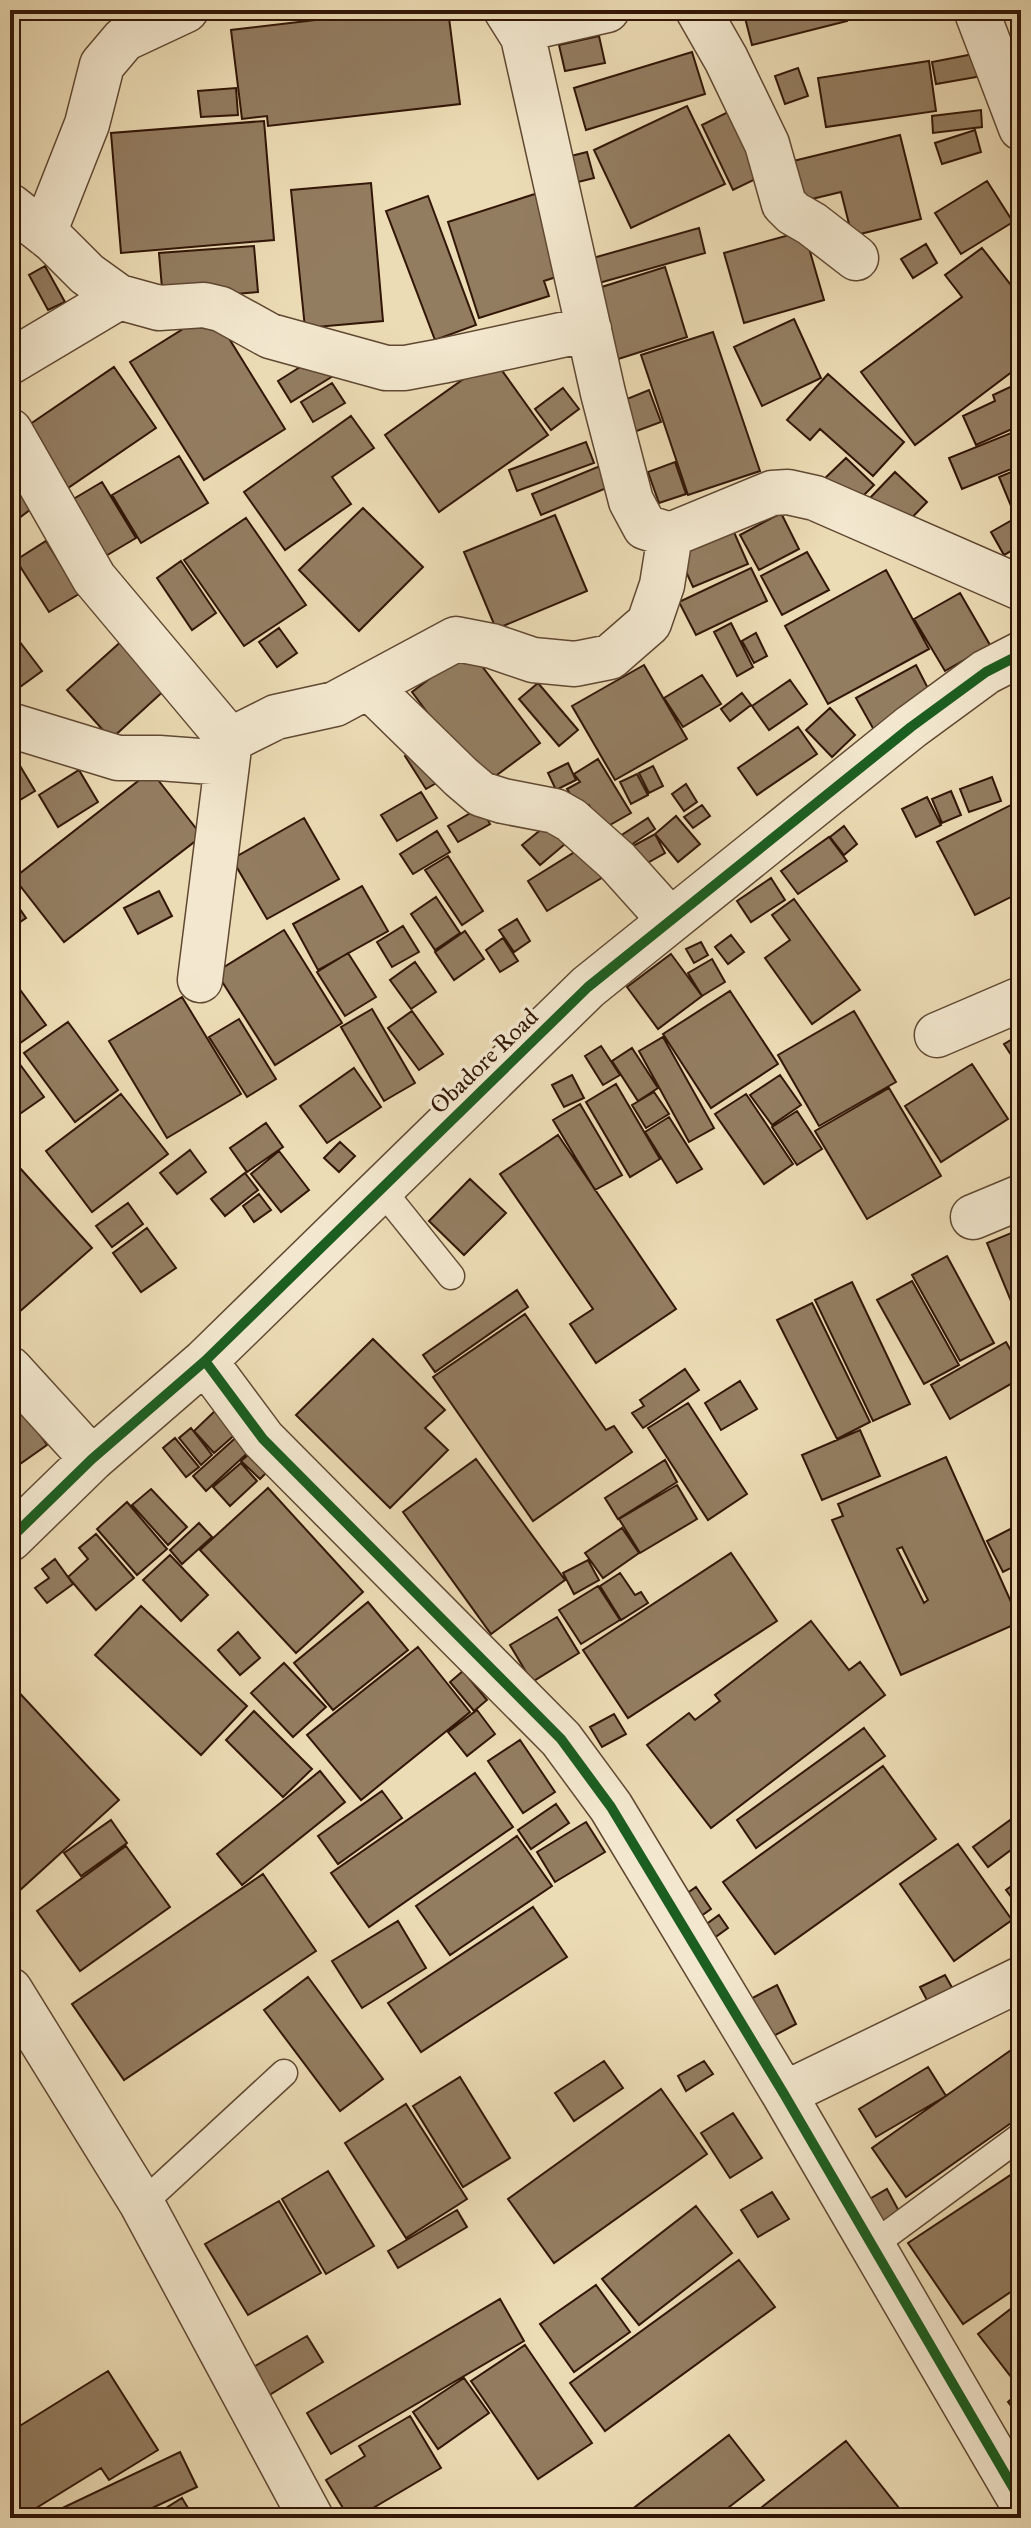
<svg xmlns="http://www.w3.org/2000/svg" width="1031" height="2528" font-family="'IM FELL Great Primer',serif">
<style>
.building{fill:#937d61;stroke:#321607;stroke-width:2;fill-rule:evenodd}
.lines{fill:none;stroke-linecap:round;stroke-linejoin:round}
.service-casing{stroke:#604832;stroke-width:29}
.minor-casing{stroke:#604832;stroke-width:47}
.service{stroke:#f3e8cf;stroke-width:26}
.minor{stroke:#f3e8cf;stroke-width:44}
.cycleway-casing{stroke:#f3e8cf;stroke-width:15}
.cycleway{stroke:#1b5e20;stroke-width:10}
.labels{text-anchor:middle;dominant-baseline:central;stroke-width:7;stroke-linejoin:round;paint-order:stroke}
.street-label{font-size:24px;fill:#321607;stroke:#f3e8cf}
</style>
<rect width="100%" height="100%" fill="#ecdcb5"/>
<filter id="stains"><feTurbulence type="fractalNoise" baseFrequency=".0025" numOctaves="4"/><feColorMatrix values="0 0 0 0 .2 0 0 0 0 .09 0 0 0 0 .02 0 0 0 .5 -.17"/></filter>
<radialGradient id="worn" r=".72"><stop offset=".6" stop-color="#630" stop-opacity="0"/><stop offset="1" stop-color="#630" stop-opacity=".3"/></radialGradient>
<path class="building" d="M401 10H448L460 104 268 126 267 116 242 119 231 30Z
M743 10H844L847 21 752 45Z
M599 36 605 63 565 71 559 45Z
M692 52 705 94 586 130 574 88Z
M984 52 988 75 936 84 932 62Z
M929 61 936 111 826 127 818 78Z
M798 68 808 96 785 104 775 76Z
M236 88 238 115 201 117 198 91Z
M687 106 725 184 631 228 594 150Z
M732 110 764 175 733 190 702 125Z
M981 110 982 127 933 133 932 116Z
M264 121 274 240 121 253 111 133Z
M975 130 981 152 942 164 935 143Z
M900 135 921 219 852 236 841 192 795 203 785 163Z
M587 152 594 178 574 183 567 157Z
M987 181 1013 222 961 254 935 213Z
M371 183 383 321 305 328 291 190Z
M544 191 571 272 544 281 549 296 479 318 448 222Z
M428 196 476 325 435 340 386 211Z
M699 228 705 253 599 283 593 258Z
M804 231 824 300 744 323 724 253Z
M926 244 937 263 913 278 901 259Z
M254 246 258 292 163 300 159 253Z
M982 248 1021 298V365L915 445 861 372 962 297 945 275Z
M45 266 65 302 48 310 29 275Z
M665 267 687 337 612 361 589 291Z
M212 311 285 429 204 480 130 362Z
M794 319 821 378 762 406 734 347Z
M713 332 760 471 688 495 641 355Z
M319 355 333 376 291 402 278 381Z
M493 358 548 435 439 512 385 435Z
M114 367 156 428 65 490 23 429Z
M828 374 904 442 873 476 820 429 810 440 787 420Z
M1021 382V425L976 445 963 416 995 401 993 395Z
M332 383 345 403 313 422 301 402Z
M563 388 579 409 551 430 535 409Z
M649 390 661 422 634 432 622 401Z
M351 416 374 448 332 477 351 504 285 550 244 492Z
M1021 429V465L962 489 949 458Z
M586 442 594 463 517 491 509 470Z
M179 456 208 503 141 543 112 495Z
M846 458 874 485 849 510 821 482Z
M675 462 686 494 659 503 648 472Z
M600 466 609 487 541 515 532 494Z
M1021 468V530L999 477Z
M895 472 927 502 900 530 868 500Z
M10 473 35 506 10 525Z
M102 482 136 538 104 557 70 501Z
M363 508 423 567 359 631 299 570Z
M781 513 799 549 759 570 740 535Z
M555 515 587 591 496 629 464 552Z
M246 518 306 605 244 646 184 560Z
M1012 520 1021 536V545L1004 555 991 532Z
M733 530 748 564 693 587 678 554Z
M46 541 79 594 49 612 16 560Z
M807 552 829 590 782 615 761 576Z
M181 561 216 613 192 630 157 578Z
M751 568 767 601 696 635 679 602Z
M886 570 929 649 828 704 785 626Z
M960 593 990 645 945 671 914 619Z
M731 623 753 667 737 676 714 632Z
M279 628 297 653 277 667 259 642Z
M10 629 42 671 13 692 10 687Z
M756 633 767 656 754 663 742 641Z
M124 639 168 687 111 739 67 690Z
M469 649 540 743 482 786 412 692Z
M644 665 687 739 615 780 572 706Z
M916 665 933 698 874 730 856 698Z
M702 675 721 704 683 727 664 698Z
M790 680 807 704 769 730 752 706Z
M538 683 578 730 559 746 519 699Z
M742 693 751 705 730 721 721 709Z
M830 708 855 735 832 757 806 730Z
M798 727 817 754 757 795 738 768Z
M424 745 445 778 426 789 405 756Z
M10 749 35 791 10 806Z
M598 759 631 813 603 829 589 805 580 810 567 789 580 782 574 774Z
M568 763 576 780 556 790 548 773Z
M653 766 663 786 649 793 639 773Z
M79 770 98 802 58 827 39 795Z
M151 771 202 836 64 942 14 878Z
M637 774 648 795 631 804 620 782Z
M992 777 1001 801 969 812 960 789Z
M686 784 697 802 684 811 672 794Z
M951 791 961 815 942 823 932 799Z
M421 792 437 818 397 841 381 815Z
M927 797 941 825 916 837 902 809Z
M1021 800V892L975 915 937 842Z
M702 805 710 816 693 828 684 817Z
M481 807 490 824 458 842 448 826Z
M676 816 700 844 678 862 655 834Z
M304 818 339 879 267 919 232 859Z
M648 818 655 829 625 849 617 838Z
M554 819 571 839 540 865 522 845Z
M844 826 857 844 844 855 830 837Z
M437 831 450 852 413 874 400 854Z
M655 834 665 853 635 870 624 851Z
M829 837 847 861 798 894 781 871Z
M586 845 605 876 547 911 528 881Z
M448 856 483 911 462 925 425 870Z
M771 878 785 900 751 922 737 901Z
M362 886 388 931 318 970 293 924Z
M159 891 172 916 138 934 124 908Z
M436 897 460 933 435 950 411 914Z
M13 899 26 918 10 929V901Z
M794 899 860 990 812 1024 765 958 790 940 772 915Z
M517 919 530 941 514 952 499 930Z
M403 926 419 952 392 967 377 942Z
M284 930 342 1023 275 1065 216 972Z
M465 931 484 959 454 980 435 952Z
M731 935 744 952 728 964 715 947Z
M503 938 518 961 500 972 486 950Z
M701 942 708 955 694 963 686 949Z
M348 953 376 997 345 1016 317 972Z
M671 954 702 996 658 1029 627 987Z
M712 959 725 982 702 996 688 973Z
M415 962 436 992 411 1009 390 980Z
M10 976 46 1025 10 1050Z
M730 991 778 1064 711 1108 663 1034Z
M182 997 241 1094 167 1138 109 1041Z
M372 1009 415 1083 384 1101 341 1027Z
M412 1011 443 1054 419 1070 388 1028Z
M854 1011 896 1082 819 1126 778 1055Z
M239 1019 276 1079 247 1097 209 1037Z
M68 1022 118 1090 75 1122 24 1053Z
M1021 1034V1070L1004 1044Z
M663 1037 714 1128 689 1142 639 1051Z
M601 1046 620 1075 603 1085 585 1056Z
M632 1048 658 1088 638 1101 612 1061Z
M13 1055 44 1097 14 1118 10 1113V1057Z
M972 1064 1008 1119 941 1162 905 1106Z
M354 1068 381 1107 327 1143 300 1106Z
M572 1075 584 1098 564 1107 552 1085Z
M780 1075 801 1105 772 1125 750 1095Z
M616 1084 660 1159 630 1177 586 1102Z
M889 1088 941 1176 867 1219 815 1131Z
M654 1092 669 1114 646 1128 632 1105Z
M121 1094 168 1154 92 1212 46 1151Z
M746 1094 793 1164 764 1184 715 1114Z
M580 1104 622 1175 595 1190 553 1120Z
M797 1111 822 1149 797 1165 772 1127Z
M669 1117 702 1169 677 1183 645 1132Z
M266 1123 283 1147 247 1172 230 1148Z
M558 1135 676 1309 596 1363 570 1324 593 1309 500 1174Z
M340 1142 355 1156 339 1172 324 1158Z
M190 1150 206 1172 177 1194 160 1173Z
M279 1151 309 1190 281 1212 251 1174Z
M10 1157 92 1248 10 1320Z
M245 1173 258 1190 225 1216 211 1199Z
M470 1179 506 1213 464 1255 429 1221Z
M259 1194 271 1210 254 1222 243 1206Z
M128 1203 143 1224 112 1247 96 1226Z
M147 1228 176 1268 141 1292 113 1253Z
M1021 1229V1325L987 1243Z
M947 1256 994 1343 960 1361 912 1275Z
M912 1281 959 1365 924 1384 877 1300Z
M852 1282 910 1404 873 1421 815 1300Z
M517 1290 528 1307 435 1372 423 1355Z
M812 1303 870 1422 837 1439 777 1320Z
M525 1314 606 1430 614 1426 632 1452 533 1521 433 1377Z
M373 1339 445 1410 425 1428 448 1450 390 1508 296 1415Z
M1006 1342 1021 1368V1378L950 1419 931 1385Z
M685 1369 699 1390 643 1428 632 1413 644 1406 640 1400Z
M740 1381 757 1409 721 1430 705 1403Z
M10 1391 47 1445 10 1471Z
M688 1403 747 1494 708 1520 648 1428Z
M217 1409 238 1432 214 1453 194 1431Z
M191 1428 212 1455 201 1465 179 1438Z
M860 1430 880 1476 822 1500 802 1455Z
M240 1434 253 1448 206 1491 193 1476Z
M175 1438 199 1467 186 1477 163 1448Z
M248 1455 266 1473 260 1479 241 1461Z
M946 1457 1020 1622 901 1675 832 1520 843 1516 838 1504ZM902 1547 928 1600 924 1603 897 1549Z
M476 1459 565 1580 491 1634 403 1512Z
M665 1460 677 1482 618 1519 605 1498Z
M241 1463 257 1481 230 1506 213 1487Z
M677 1485 697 1519 640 1553 619 1519Z
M268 1488 363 1592 296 1653 200 1550Z
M151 1489 187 1527 168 1545 132 1505Z
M127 1502 167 1549 137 1575 97 1529Z
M199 1523 212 1537 182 1564 170 1550Z
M1014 1527 1021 1542V1563L1003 1572 987 1541Z
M622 1528 639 1553 603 1578 585 1553Z
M96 1534 134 1578 96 1610 68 1577 88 1559 79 1548Z
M731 1553 777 1621 628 1718 583 1650Z
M170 1555 208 1595 181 1621 143 1580Z
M55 1559 73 1584 47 1603 35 1588 49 1578 42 1569Z
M588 1560 599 1580 574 1594 563 1573Z
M620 1573 635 1595 641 1592 648 1603 621 1620 600 1586Z
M598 1586 620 1620 581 1644 559 1610Z
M368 1602 408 1650 333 1710 294 1663Z
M141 1606 247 1706 201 1755 95 1655Z
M557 1617 579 1653 532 1682 510 1645Z
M811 1621 849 1670 860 1662 885 1695 711 1828 647 1745 689 1713 695 1720 720 1701 715 1695Z
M238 1632 260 1658 240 1675 218 1650Z
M418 1647 470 1712 361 1800 307 1735Z
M284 1663 326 1707 293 1737 251 1693Z
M463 1671 487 1700 474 1711 450 1682Z
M13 1686 119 1800 19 1891 10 1881V1689Z
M477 1710 495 1734 467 1756 448 1732Z
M254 1711 312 1769 283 1797 226 1740Z
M614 1714 626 1734 602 1747 590 1727Z
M864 1728 885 1756 756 1848 737 1820Z
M520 1740 555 1792 523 1813 488 1761Z
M883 1766 936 1839 775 1954 723 1882Z
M320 1771 345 1802 242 1885 217 1854Z
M475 1773 513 1827 369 1927 331 1873Z
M382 1791 402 1818 338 1864 318 1836Z
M556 1804 569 1823 531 1849 518 1830Z
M1021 1812V1863L1011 1850 988 1867 973 1847Z
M111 1820 127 1843 81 1876 64 1853Z
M586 1822 605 1852 555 1882 537 1852Z
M517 1836 552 1886 450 1955 416 1906Z
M958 1844 1012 1920 954 1961 900 1884Z
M126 1846 170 1907 80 1971 37 1911Z
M263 1874 316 1951 124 2080 72 2004Z
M1021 1879V1910L1006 1890Z
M696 1887 711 1909 694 1921 679 1899Z
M533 1907 567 1957 421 2052 388 2003Z
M719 1915 728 1928 710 1941 701 1928Z
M398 1921 426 1968 362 2008 332 1961Z
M945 1975 954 1991 929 2004 920 1987Z
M308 1977 383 2079 340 2111 264 2010Z
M777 1985 796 2024 766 2040 745 2002Z
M1021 2043V2116L906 2197 872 2148Z
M604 2061 623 2088 574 2121 555 2093Z
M704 2061 713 2074 686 2091 678 2076Z
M928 2067 946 2096 876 2137 859 2109Z
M460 2077 510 2158 463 2187 413 2106Z
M661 2089 707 2154 554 2263 508 2199Z
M406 2104 467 2199 406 2238 345 2143Z
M733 2113 762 2158 730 2178 701 2133Z
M1021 2168V2285L963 2324 908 2243Z
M328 2171 374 2246 326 2274 282 2199Z
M887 2189 900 2213 873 2228 859 2205Z
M772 2192 789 2219 758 2237 741 2210Z
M279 2201 321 2273 248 2315 205 2244Z
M696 2206 732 2253 639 2325 602 2279Z
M457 2210 467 2227 398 2268 388 2251Z
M739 2260 775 2307 605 2431 570 2383Z
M596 2285 630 2332 574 2372 540 2324Z
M500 2299 524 2341 331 2454 307 2413Z
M1021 2301V2377L1015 2382 978 2334Z
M307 2336 323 2362 266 2397 250 2369Z
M525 2345 592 2443 538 2479 471 2381Z
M108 2371 158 2450 109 2480 101 2468 20 2518H10V2432Z
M464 2378 489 2413 438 2449 413 2412Z
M1021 2391V2419L1008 2402Z
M410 2416 441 2468 356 2518H349L326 2480 365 2456 359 2446Z
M729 2435 764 2480 715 2518H644L635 2507Z
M846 2441 899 2508 886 2518H748Z
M180 2452 197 2487 131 2518H59L56 2511Z
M182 2498 194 2518H150Z"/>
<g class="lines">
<defs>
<path id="service" d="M382 1190 451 1276
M142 2204 284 2073
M873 2245 1021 2136"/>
<path id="minor" d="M506 10 523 37 603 393 631 501 645 527 670 535 772 493 788 492 815 498 1021 588
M698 10 726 59 767 144 784 204 793 213 812 224 856 258
M976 10 1021 128
M519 30 607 10
M10 206 53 240 87 274 119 297 159 308 204 305 221 309 270 336 386 368H405L442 361 589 329
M44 233 87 124 102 65 124 39 186 10
M10 362 119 297
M10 431 94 578 230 740
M368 686 461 777 481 794 503 801 555 811 571 820 617 861 670 920
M10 725 118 758H159L226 763
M200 980 230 740 276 717 335 704 456 639 492 646 533 660 575 664 610 657 649 623 662 585 670 535
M937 1035 1021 999
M973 1217 1021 1197
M205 1361 263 1439 561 1739 611 1807 784 2094 1021 2501
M10 1369 92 1459
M10 1539 92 1459 205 1361 588 987 911 727 986 672 1021 654
M10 1990 142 2204 311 2518
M784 2094 1021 1979"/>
</defs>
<use href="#service" class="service-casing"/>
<use href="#minor" class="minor-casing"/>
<use href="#service" class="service"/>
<use href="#minor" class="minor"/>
<defs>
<path id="cycleway" d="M205 1361 263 1439 561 1739 611 1807 784 2094 1021 2501
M10 1539 92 1459 205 1361 588 987 911 727 986 672 1021 654"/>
</defs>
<use href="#cycleway" class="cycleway-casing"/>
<use href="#cycleway" class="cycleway"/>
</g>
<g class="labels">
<g class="street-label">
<text transform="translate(484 1061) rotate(-44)">Obadore Road</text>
</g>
</g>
<rect width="1031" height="2528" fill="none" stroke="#ecdcb5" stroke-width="40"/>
<rect x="12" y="12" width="1007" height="2504" fill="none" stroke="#321607" stroke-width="4"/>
<rect x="20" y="20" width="991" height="2488" fill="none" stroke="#321607" stroke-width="2"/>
<rect width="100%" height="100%" filter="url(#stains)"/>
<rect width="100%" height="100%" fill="url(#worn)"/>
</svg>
